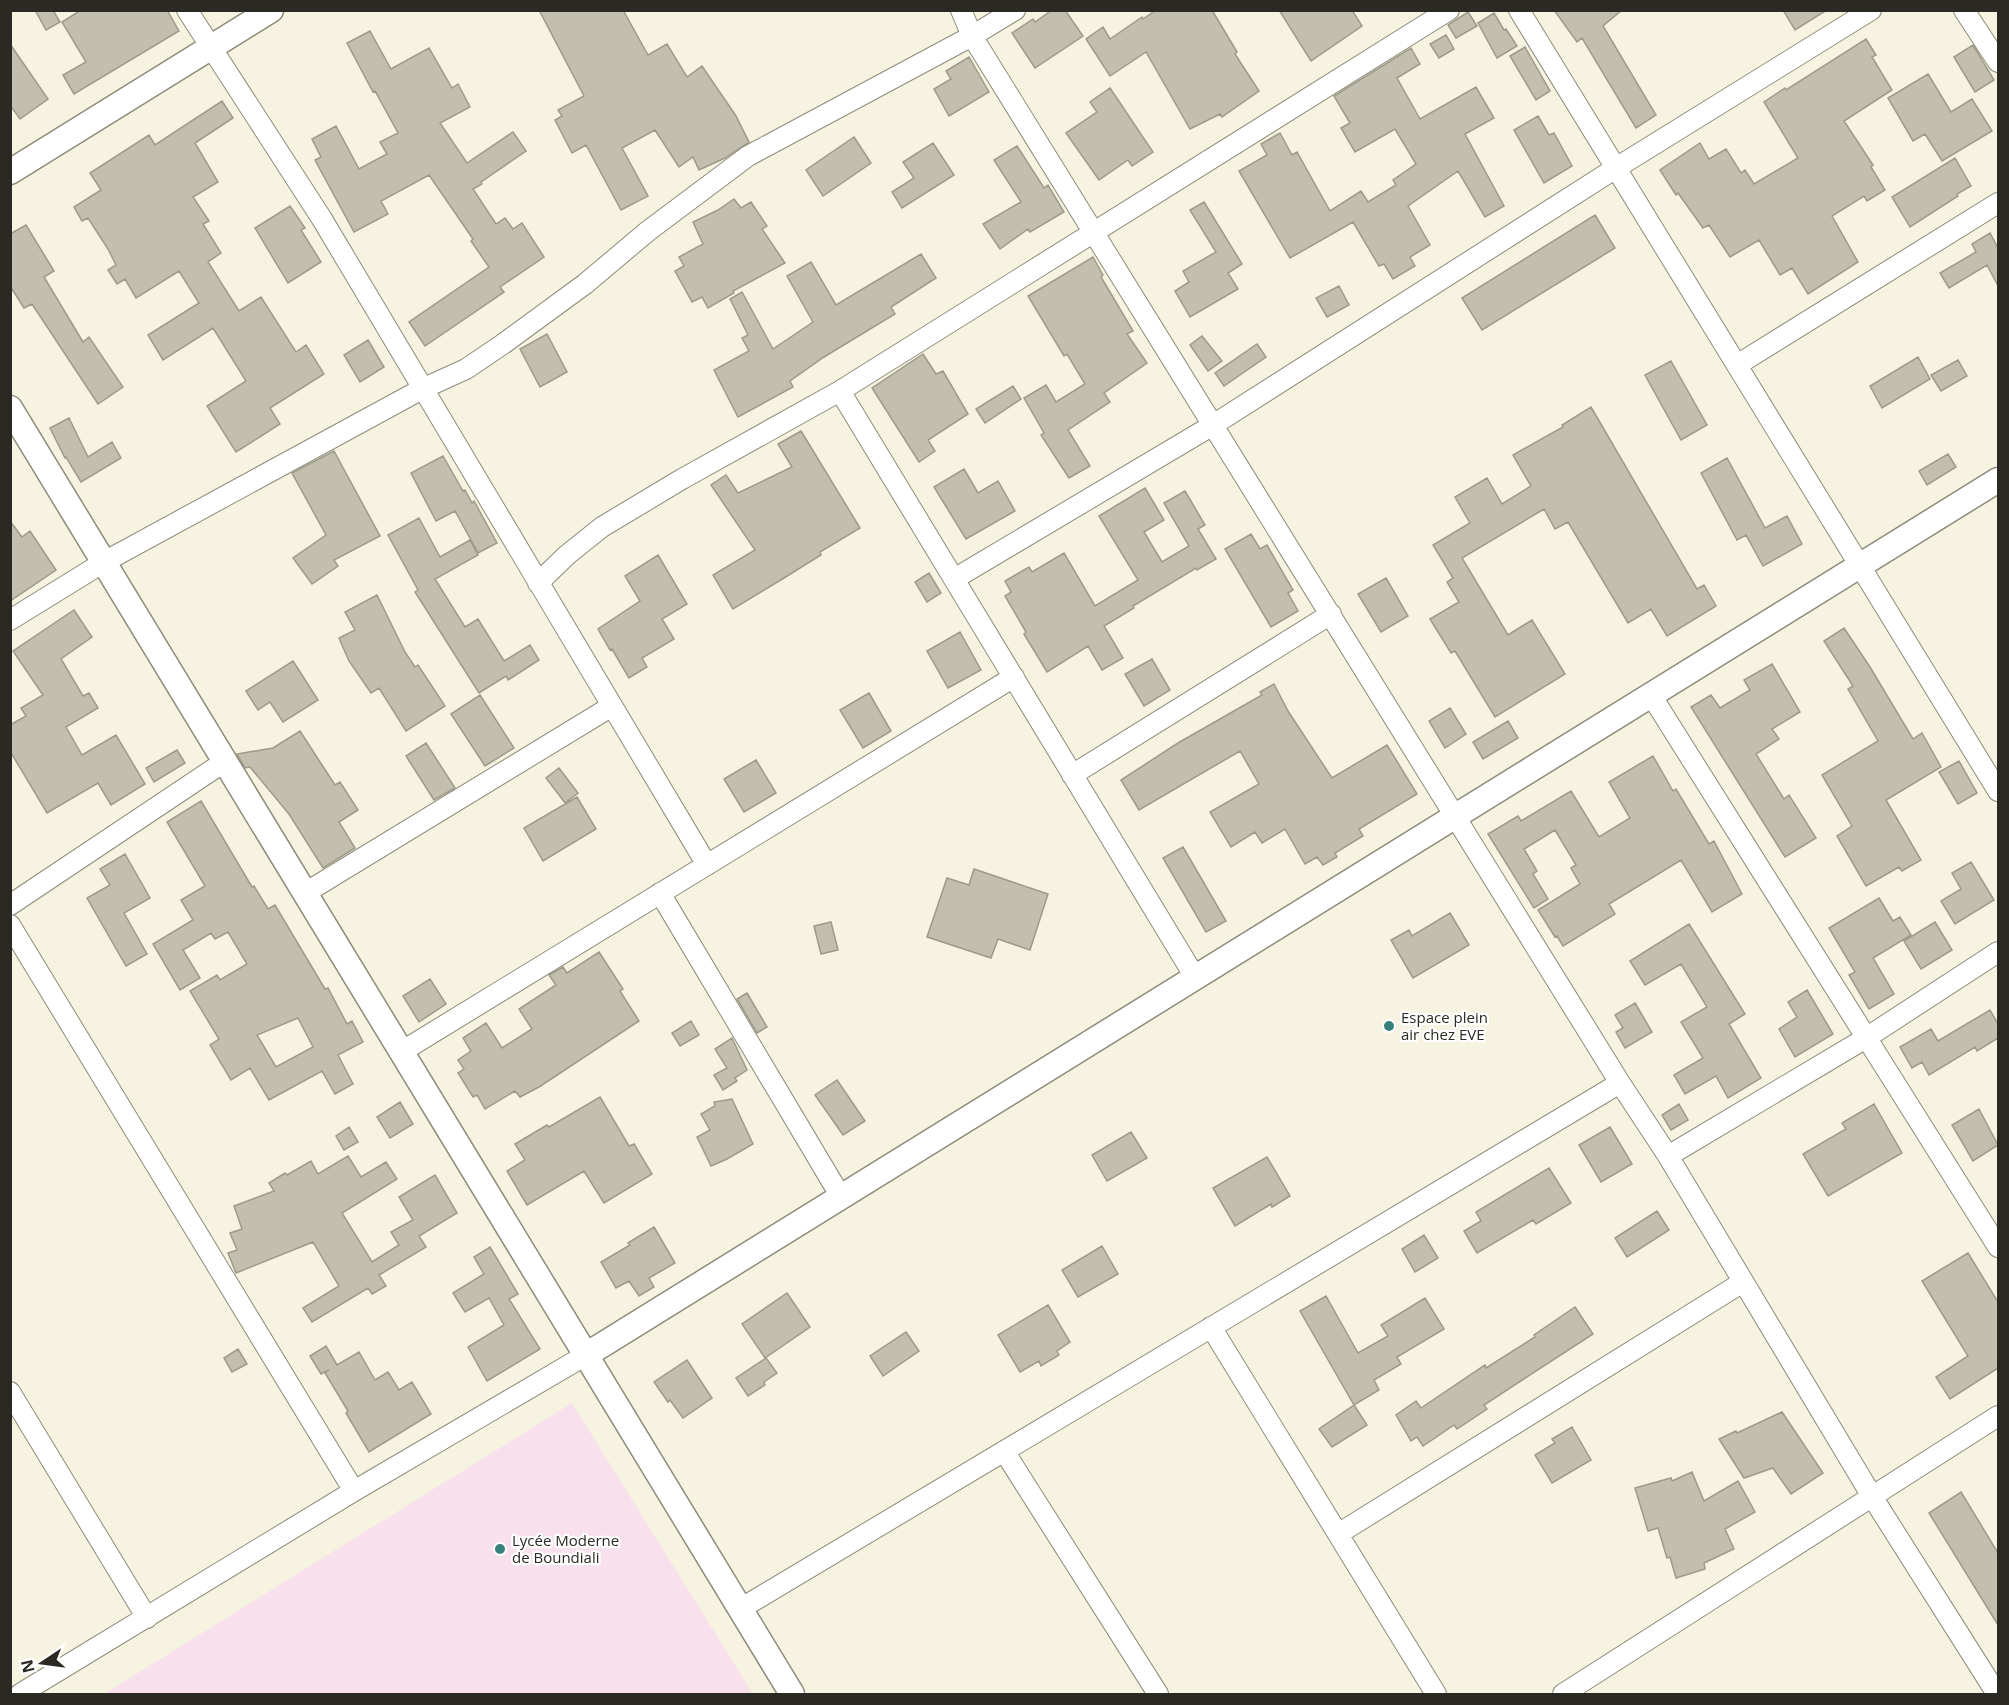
<svg xmlns="http://www.w3.org/2000/svg" width="2009" height="1705" font-family="'Open Sans',sans-serif">
<style>
.education{fill:#f8e1ed}
.building{fill:#c2bfae;stroke:#9d9a89;stroke-width:1.5;fill-rule:evenodd}
.lines{fill:none;stroke-linecap:round;stroke-linejoin:round}
.minor-casing{stroke:#8e8b7b;stroke-width:22}
.tertiary-casing{stroke:#8e8b7b;stroke-width:27}
.minor{stroke:#fff;stroke-width:20}
.tertiary{stroke:#fff;stroke-width:24}
.poi-dot{fill:#377f7b;stroke:#fff;stroke-width:2}
.labels{text-anchor:middle;dominant-baseline:central;stroke-width:4.5;stroke-linejoin:round;paint-order:stroke}
.poi-label{font-size:15px;fill:#2a2923;stroke:#fff;text-anchor:start}
</style>
<rect width="100%" height="100%" fill="#f6f3e1"/>
<path class="education" d="M572 1403 753 1694H104Z"/>
<path class="building" d="M35 10H53L60 22 46 30Z
M81 10H167L179 31 74 94 63 75 86 62 62 22Z
M539 10H623L648 55 667 44 687 77 702 66 736 116 749 142 725 158 699 170 693 157 679 167 655 130 622 148 648 196 621 210 586 145 572 153 555 120 562 116 558 110 584 96Z
M1052 10H1065L1083 36 1035 68 1012 33 1033 19 1035 22Z
M1156 10H1212L1237 52 1235 54 1259 91 1222 117 1220 114 1190 129 1146 52 1110 76 1086 39 1103 27 1110 39 1142 17 1143 19Z
M1279 10H1352L1362 26 1311 61Z
M1554 10H1622L1603 26 1656 115 1636 128 1582 38 1577 42Z
M1783 10H1827L1795 30Z
M1468 12 1477 26 1456 38 1448 25Z
M1494 13 1504 30 1506 29 1517 46 1497 58 1478 23Z
M370 31 391 69 429 48 452 88 458 84 470 107 440 123 467 163 513 132 526 151 481 182 482 184 473 189 496 224 505 218 513 229 522 223 544 257 500 287 504 292 425 346 409 322 489 267 471 241 473 239 429 175 381 201 388 214 354 232 315 160 321 157 312 139 336 126 359 169 387 154 380 142 398 133 375 91 373 92 347 43Z
M1446 35 1454 49 1439 58 1430 44Z
M1866 39 1876 55 1872 57 1892 90 1844 121 1873 165 1871 167 1885 190 1867 201 1864 196 1832 216 1858 262 1808 294 1792 268 1780 275 1759 240 1730 257 1709 225 1703 228 1678 193 1676 195 1660 170 1700 143 1709 159 1726 149 1741 173 1745 170 1754 184 1798 158 1764 102 1785 88 1786 90Z
M10 44 48 99 20 119 10 105Z
M1973 45 1994 80 1975 92 1954 57Z
M1525 47 1550 91 1536 100 1510 56Z
M1411 48 1420 64 1397 78 1420 119 1476 87 1494 118 1465 134 1504 206 1485 217 1458 171 1408 206 1430 245 1410 257 1415 266 1393 279 1384 264 1379 266 1353 222 1290 258 1239 171 1267 155 1261 144 1280 133 1292 155 1297 152 1330 211 1361 191 1368 202 1396 185 1393 180 1416 164 1395 129 1355 152 1341 128 1350 123 1334 96Z
M969 57 989 92 949 116 934 89 951 79 946 71Z
M1928 74 1951 112 1972 99 1992 131 1942 161 1925 134 1913 141 1888 98Z
M1110 88 1153 152 1132 166 1128 160 1099 180 1066 133 1097 112 1090 102Z
M222 101 233 118 195 143 218 182 193 197 209 221 203 224 221 253 208 262 239 311 261 297 296 352 306 345 324 374 270 408 280 424 236 452 207 406 246 381 213 328 163 360 148 335 199 303 179 271 136 298 125 279 117 284 108 270 116 265 108 249 88 218 82 221 74 207 101 190 90 173 149 135 155 145Z
M1538 116 1549 135 1554 133 1572 166 1544 183 1514 130Z
M854 137 871 163 823 196 806 170Z
M933 143 954 175 902 208 892 192 914 178 903 162Z
M1017 146 1044 188 1048 185 1064 212 1030 232 1028 229 1000 249 983 224 1021 202 994 160Z
M1955 158 1971 186 1957 194 1958 196 1910 227 1892 197Z
M734 199 741 208 751 202 767 226 762 229 785 263 733 291 734 293 708 308 702 297 692 302 675 271 684 266 679 257 703 244 693 222 718 210Z
M1204 202 1242 264 1228 273 1238 289 1190 317 1175 291 1189 282 1183 271 1216 252 1190 210Z
M290 206 305 228 301 230 321 262 288 283 255 228Z
M1595 215 1615 248 1482 330 1462 298Z
M26 225 54 271 44 277 83 342 89 337 123 387 98 404 32 304 24 308 10 286V234Z
M1990 233 1998 248V286L1987 265 1949 288 1940 273 1976 252 1972 244Z
M921 254 936 278 891 307 895 314 824 357 790 381 793 387 738 417 714 370 749 351 742 338 748 335 730 299 742 292 773 349 813 322 787 276 811 262 836 305Z
M1093 257 1103 275 1101 277 1133 331 1127 334 1147 363 1104 393 1110 402 1068 430 1090 466 1069 478 1041 435 1044 433 1024 398 1046 385 1056 402 1085 384 1067 354 1064 356 1028 296Z
M1339 286 1349 305 1327 317 1316 298Z
M547 334 567 372 540 387 520 349Z
M1202 336 1222 361 1208 371 1190 345Z
M368 340 384 367 360 382 344 355Z
M1257 344 1266 357 1224 386 1215 373Z
M923 354 936 374 943 371 968 414 928 440 935 451 919 462 872 388Z
M1918 357 1930 379 1882 408 1870 386Z
M1958 360 1967 376 1941 391 1931 375Z
M1671 361 1707 425 1681 440 1645 375Z
M1013 386 1021 399 985 423 976 409Z
M1591 407 1697 589 1704 585 1716 606 1667 636 1651 609 1628 623 1568 522 1555 529 1544 509 1462 558 1508 635 1532 620 1565 674 1495 717 1455 651 1451 653 1430 619 1459 602 1447 582 1453 578 1433 545 1470 523 1455 497 1487 478 1502 504 1531 486 1513 455 1563 427 1562 425Z
M69 418 88 457 112 442 121 458 81 482 66 457 65 458 50 428Z
M801 431 860 528 820 552 821 555 784 578 733 609 713 575 755 550 711 485 726 475 738 493 792 467 778 444Z
M334 451 380 536 334 560 338 566 312 584 293 558 326 535 292 473Z
M1948 454 1956 467 1927 485 1919 471Z
M443 456 463 491 465 490 472 503 474 501 497 543 478 553 455 511 436 521 411 473Z
M1727 458 1765 528 1787 516 1802 544 1763 566 1746 535 1737 540 1701 473Z
M964 469 978 493 998 481 1015 511 966 539 934 487Z
M1145 488 1164 520 1144 532 1162 562 1189 546 1164 503 1185 491 1205 525 1198 529 1216 559 1197 570 1196 568 1133 606 1134 608 1104 626 1123 658 1102 670 1088 646 1047 672 1024 634 1026 632 1005 596 1011 592 1005 581 1029 567 1032 572 1064 553 1095 606 1138 580 1099 516Z
M419 518 440 557 470 540 478 555 435 579 465 627 478 619 504 661 530 645 539 660 508 680 506 676 479 693 415 592 418 590 388 535Z
M10 521 22 537 30 531 56 570 10 601Z
M1251 534 1260 549 1267 545 1293 590 1288 593 1298 611 1271 627 1225 549Z
M658 555 687 604 662 619 674 639 642 658 647 667 629 678 612 649 610 650 598 629 640 601 625 576Z
M929 573 941 593 927 602 915 582Z
M1386 578 1408 616 1381 632 1358 594Z
M377 595 405 652 415 667 418 665 445 706 406 731 379 688 371 693 349 661 339 638 355 630 345 612Z
M74 610 92 637 61 659 83 696 89 693 98 708 66 727 82 755 116 735 145 784 111 805 98 783 47 813 10 751V725L26 716 21 708 43 695 13 651Z
M1844 628 1870 667 1913 739 1922 733 1941 767 1886 800 1921 860 1902 871 1899 867 1866 886 1837 836 1852 826 1822 775 1878 741 1848 689 1853 686 1824 641Z
M960 632 981 670 948 688 927 651Z
M1152 659 1170 690 1144 706 1125 674Z
M293 661 318 700 283 722 270 702 258 710 246 691Z
M1772 664 1800 712 1772 729 1779 739 1756 754 1784 799 1789 795 1816 838 1785 857 1691 707 1711 695 1720 708 1750 690 1744 680Z
M1274 684 1288 711 1332 778 1387 745 1417 794 1359 829 1363 836 1335 853 1337 857 1323 865 1317 857 1305 864 1285 829 1262 843 1255 832 1231 847 1210 812 1259 784 1240 751 1139 810 1121 780 1178 743 1262 695 1260 692Z
M869 693 891 731 863 748 840 710Z
M480 695 514 748 485 766 451 714Z
M1450 708 1466 734 1445 748 1429 721Z
M1508 721 1518 738 1483 759 1473 742Z
M300 731 335 785 340 782 358 810 339 822 355 848 323 868 289 814 250 767 245 768 237 754 273 748Z
M426 743 455 788 434 800 406 756Z
M177 750 185 763 154 782 146 768Z
M1653 756 1673 791 1676 789 1709 844 1714 841 1742 894 1712 912 1681 860 1609 904 1615 914 1563 946 1557 936 1555 937 1538 910 1580 884 1571 868 1576 865 1555 830 1524 849 1537 871 1533 874 1548 899 1534 908 1488 834 1518 816 1521 821 1571 791 1599 837 1630 818 1609 782Z
M756 760 776 793 744 812 724 779Z
M1959 761 1977 793 1958 804 1939 772Z
M559 768 578 793 565 803 546 778Z
M577 797 596 829 543 861 524 828Z
M201 801 252 887 254 886 268 909 275 905 325 989 328 988 347 1024 352 1021 363 1042 338 1055 353 1084 335 1094 322 1071 269 1100 250 1068 231 1080 210 1045 219 1039 190 991 217 975 220 980 247 964 228 932 215 939 211 933 183 950 200 978 180 990 153 944 193 920 181 900 205 886 167 822ZM298 1018 313 1047 276 1067 257 1035Z
M1183 847 1226 921 1206 932 1163 858Z
M125 854 150 898 124 913 147 954 126 966 87 898 110 885 100 869Z
M1971 862 1994 900 1955 924 1941 901 1961 889 1952 873Z
M974 869 1048 894 1030 950 998 939 991 958 927 937 947 878 969 885Z
M1879 898 1893 921 1900 917 1911 935 1873 958 1894 994 1869 1009 1849 975 1855 972 1829 928Z
M1450 913 1469 945 1413 978 1391 940 1409 930 1412 936Z
M831 922 838 950 821 954 814 926Z
M1935 922 1952 950 1921 969 1904 941Z
M1689 924 1745 1014 1729 1024 1761 1078 1728 1098 1716 1076 1685 1094 1674 1075 1703 1058 1681 1022 1707 1007 1681 964 1645 985 1630 961Z
M599 952 623 989 620 991 639 1021 539 1087 520 1097 515 1091 485 1109 477 1095 473 1097 458 1073 464 1069 458 1060 471 1051 463 1038 486 1023 502 1048 532 1029 519 1009 556 985 549 975 563 967 567 973Z
M430 979 446 1004 419 1022 403 996Z
M1807 990 1833 1034 1795 1057 1779 1029 1797 1017 1788 1002Z
M747 993 767 1027 757 1033 737 999Z
M1635 1003 1652 1032 1625 1048 1616 1032 1623 1028 1615 1015Z
M1990 1010 1998 1024V1038L1977 1051 1975 1047 1929 1075 1922 1062 1912 1068 1900 1047 1931 1029 1938 1041Z
M691 1021 699 1035 680 1046 672 1033Z
M732 1038 747 1070 735 1078 737 1081 723 1090 714 1075 727 1068 715 1049Z
M837 1080 865 1121 843 1135 815 1095Z
M600 1097 629 1146 634 1144 652 1174 604 1203 584 1171 527 1205 507 1171 525 1160 515 1144 547 1125 549 1127Z
M732 1099 753 1144 727 1159 711 1166 697 1137 710 1130 701 1114 715 1106 714 1102Z
M400 1102 413 1124 390 1138 377 1117Z
M1679 1104 1688 1120 1671 1130 1662 1115Z
M1874 1104 1902 1153 1828 1196 1803 1154 1846 1129 1842 1123Z
M1979 1109 1998 1145 1973 1161 1952 1125Z
M349 1127 358 1142 344 1150 336 1136Z
M1610 1127 1632 1164 1601 1182 1579 1145Z
M1131 1132 1147 1158 1107 1181 1092 1155Z
M348 1156 361 1177 386 1162 397 1179 342 1213 372 1262 399 1245 391 1232 413 1220 399 1197 435 1175 457 1213 419 1236 426 1247 379 1275 386 1286 372 1294 368 1288 312 1322 303 1308 339 1286 313 1242 236 1273 228 1253 237 1250 230 1233 242 1229 234 1206 274 1191 269 1183 285 1173 287 1175 311 1161 318 1174Z
M1267 1157 1290 1196 1272 1207 1271 1204 1235 1226 1213 1188Z
M1549 1168 1571 1203 1536 1224 1533 1220 1477 1253 1464 1231 1481 1221 1476 1212Z
M1657 1211 1669 1230 1627 1257 1615 1238Z
M654 1227 675 1263 649 1278 654 1287 639 1296 629 1281 616 1288 601 1262 630 1245 628 1243Z
M1424 1235 1438 1258 1415 1272 1402 1249Z
M1102 1246 1118 1274 1078 1297 1062 1270Z
M490 1247 518 1294 509 1299 540 1349 487 1381 468 1347 504 1325 489 1298 465 1312 453 1293 484 1274 474 1257Z
M1968 1253 1998 1302V1368L1950 1399 1936 1377 1968 1356 1922 1281Z
M787 1293 810 1327 765 1358 742 1324Z
M1326 1296 1358 1353 1388 1336 1381 1325 1425 1298 1444 1329 1397 1357 1401 1364 1374 1380 1379 1390 1354 1405 1300 1311Z
M1048 1305 1070 1342 1057 1351 1059 1355 1041 1366 1039 1361 1020 1372 998 1335Z
M1575 1307 1593 1334 1484 1405 1487 1409 1457 1429 1454 1425 1423 1446 1417 1437 1411 1441 1396 1415 1416 1401 1421 1408 1485 1365 1486 1368 1535 1337 1534 1335Z
M906 1332 919 1351 883 1376 870 1356Z
M326 1346 337 1365 359 1352 375 1380 388 1372 399 1390 412 1382 431 1414 369 1452 346 1413 348 1411 325 1373 329 1370 321 1374 310 1356Z
M238 1349 247 1364 232 1372 224 1358Z
M766 1358 777 1373 764 1382 765 1385 748 1396 736 1378Z
M687 1360 712 1398 683 1418 670 1400 668 1402 654 1382Z
M1354 1405 1367 1425 1332 1447 1319 1429Z
M1782 1412 1823 1473 1791 1494 1773 1468 1744 1478 1719 1439 1736 1431 1737 1433Z
M1572 1427 1591 1460 1552 1483 1535 1455 1555 1443 1552 1439Z
M1692 1472 1704 1501 1738 1481 1755 1512 1725 1529 1734 1549 1704 1563 1705 1569 1676 1578 1670 1557 1667 1558 1658 1528 1648 1531 1635 1488 1671 1478 1672 1481Z
M1961 1492 1998 1553V1625L1929 1513Z"/>
<g class="lines">
<defs>
<path id="minor" d="M187 10 322 219 707 865
M961 10 972 36 1620 1083 1668 1156 1873 1498 1997 1694
M1519 10 1998 791
M1964 10 1998 62
M1737 365 1998 203
M840 391 1195 977
M954 579 1213 425 1616 168 1871 10
M538 583 567 555 602 527 682 479 840 391 1449 10
M10 620 104 562 422 389 466 369 503 344 585 284 648 231 748 156 972 36 1015 10
M1651 695 1998 1247
M1072 775 1331 614
M305 893 612 706
M660 893 841 1197
M10 905 224 762
M10 925 354 1491
M401 1052 1014 677
M1668 1156 1866 1038 1998 952
M1211 1327 1436 1694
M10 1392 147 1618
M1004 1451 1158 1694
M1338 1534 1743 1282
M740 1609 1620 1083
M20 1694 354 1491 586 1355
M1563 1694 1998 1416"/>
<path id="tertiary" d="M10 172 271 10
M10 408 792 1694
M586 1355 1998 480"/>
</defs>
<use href="#minor" class="minor-casing"/>
<use href="#tertiary" class="tertiary-casing"/>
<use href="#minor" class="minor"/>
<use href="#tertiary" class="tertiary"/>
</g>
<g class="poi-dot">
<circle cx="1389" cy="1026" r="6"/>
<circle cx="500" cy="1549" r="6"/>
</g>
<g class="labels">
<g class="poi-label">
<text x="1401" y="1017">Espace plein<tspan x="1401" dy="17">air chez EVE</tspan></text>
<text x="512" y="1540">Lycée Moderne<tspan x="512" dy="17">de Boundiali</tspan></text>
</g>
</g>
<rect width="2009" height="1705" fill="none" stroke="#2a2923" stroke-width="24"/>
<g transform="translate(42 1663) rotate(257)" stroke="#ffffff" stroke-width="4.5" paint-order="stroke">
<path d="M0-4.5L10 22L0 15L-10 22Z" fill="#2a2923"/>
<text y="-9" font-size="16" font-weight="bold" text-anchor="middle" fill="#2a2923">N</text>
</g>
</svg>
